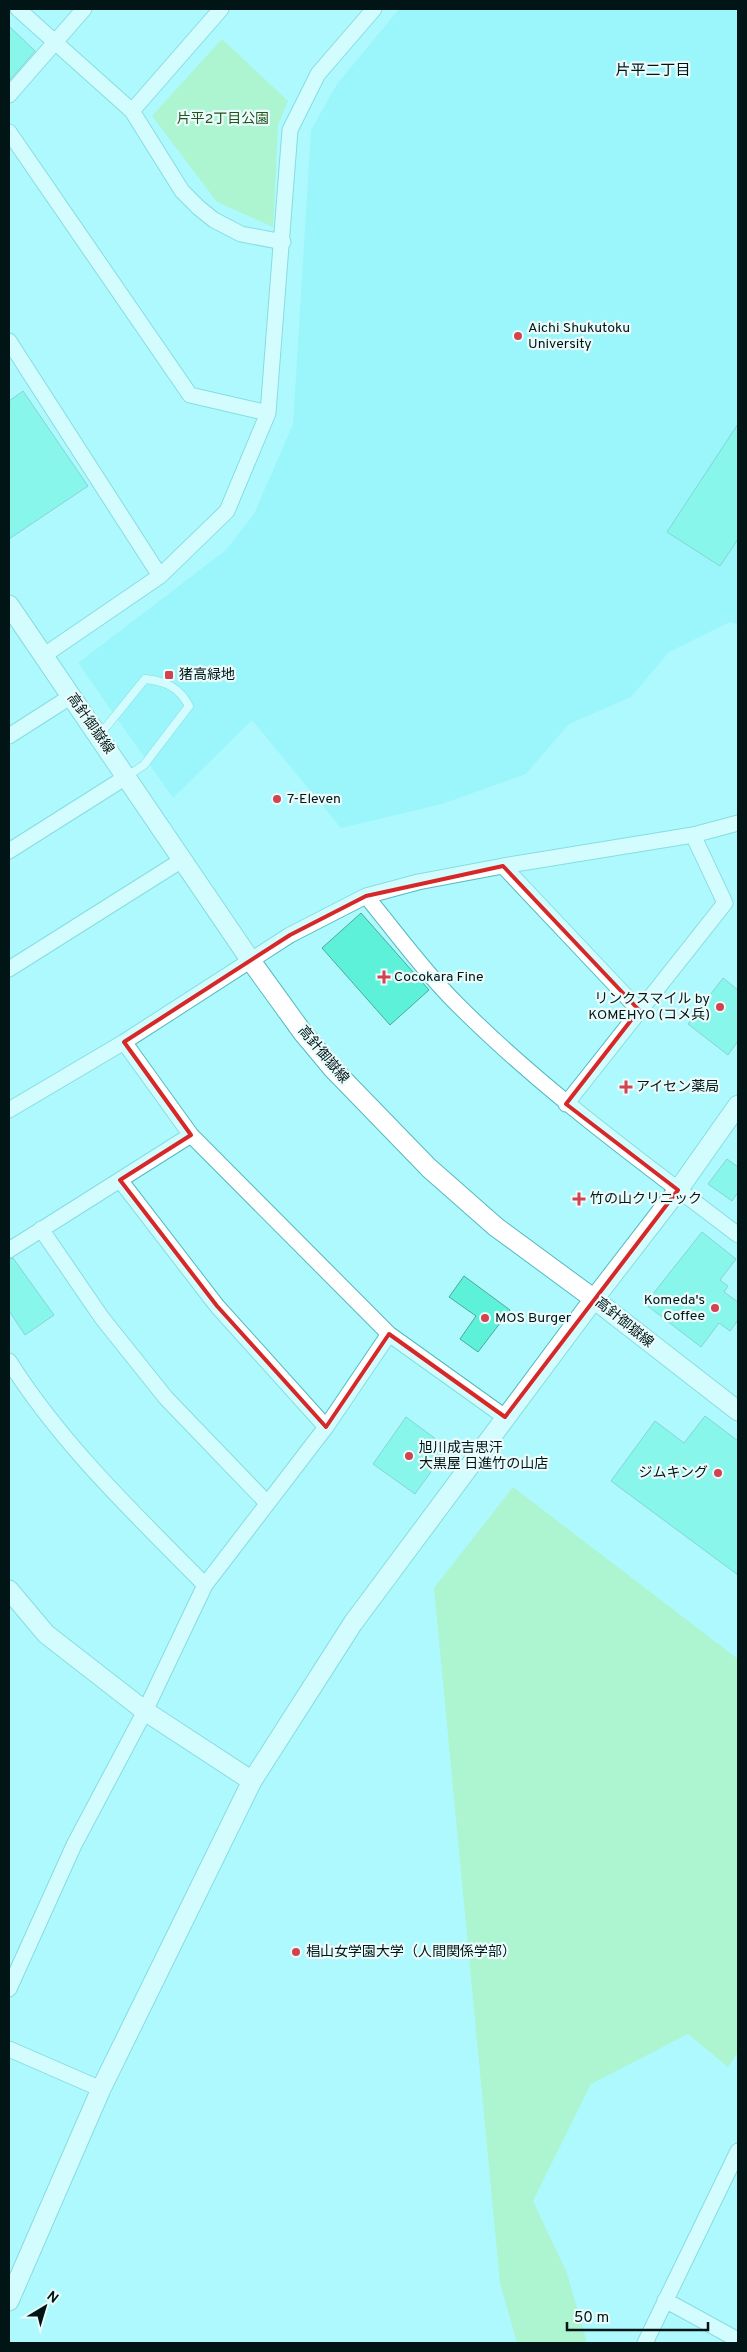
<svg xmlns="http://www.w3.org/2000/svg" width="747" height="2352" font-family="Overpass,'Noto Sans JP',sans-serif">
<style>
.built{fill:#82f1f7}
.green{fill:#aaed9b}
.building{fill:#5cf1d8;stroke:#4daa9a}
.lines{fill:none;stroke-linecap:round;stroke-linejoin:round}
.service-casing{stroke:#56b9be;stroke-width:9}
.minor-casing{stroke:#56b9be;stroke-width:17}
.tertiary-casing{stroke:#56b9be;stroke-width:21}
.service{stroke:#fff;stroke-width:8}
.minor{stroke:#fff;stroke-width:15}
.tertiary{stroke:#fff;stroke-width:19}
.marked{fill:none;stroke:#d62828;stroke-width:4;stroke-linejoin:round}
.poi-dot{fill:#d3424e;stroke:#e9fbfb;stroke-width:2}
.labels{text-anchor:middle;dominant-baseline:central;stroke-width:4.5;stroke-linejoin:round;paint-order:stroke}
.park-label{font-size:14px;fill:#25511b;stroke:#e9fbfb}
.poi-label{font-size:14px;fill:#021516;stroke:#e9fbfb;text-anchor:start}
.street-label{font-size:14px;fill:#021516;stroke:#e9fbfb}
.neighbourhood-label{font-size:15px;fill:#021516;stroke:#e9fbfb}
</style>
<rect width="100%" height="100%" fill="#aef9fd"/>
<path class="built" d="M399 9H738V625L730 622 669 652 631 697 569 724 526 774 442 804 341 828 252 720 173 798 78 663 226 550 254 514 293 424 311 130 337 84Z"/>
<path class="green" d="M222 39 288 101 278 125 273 227 217 202 152 116Z
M513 1487 738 1659V2052L728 2067 688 2034 591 2084 533 2201 567 2273 587 2343H517L500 2283 434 1588Z"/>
<path class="building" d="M9 26 35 51 9 81Z
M23 391 88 486 9 539V401Z
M738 424V539L720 566 667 532Z
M361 913 429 990 390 1025 322 948Z
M723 978 738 990V1041L728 1055 688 1024Z
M727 1159 738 1167V1192L732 1201 708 1184Z
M702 1232 736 1259 720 1280 728 1286 724 1292 738 1302V1320L730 1331 719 1323 701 1347 645 1304Z
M13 1258 54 1315 25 1335 9 1311V1259Z
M464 1276 510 1310 478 1352 460 1339 476 1316 449 1297Z
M705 1416 738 1441V1575L611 1481 655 1421 684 1443Z
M406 1417 448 1448 415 1494 373 1464Z"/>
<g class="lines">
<defs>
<path id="service" d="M98 737 145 679C165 681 179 687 189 706L144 765 126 777"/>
<path id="minor" d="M18 9 132 111 182 191 199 208 214 220 241 234 283 242
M9 95 84 9
M132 111 221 9
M9 132 190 395 268 413
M9 341 160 576
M43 656 160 576 227 511 268 413 290 130 318 74 374 9
M9 736 70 697
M9 851 126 777
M503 866 639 1010
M366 896C395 931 422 969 454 1001 541 1089 641 1161 738 1235
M9 969 182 860
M124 1042 191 1135 389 1334 505 1417
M566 1104 725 903 693 835
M9 1110 124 1042 290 935 366 896 418 882 503 866 693 835 738 823
M120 1180 217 1306 326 1427
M41 1229 102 1318 166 1398 267 1503
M9 1250 191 1135
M9 1361C62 1445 135 1514 205 1585
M9 1989 74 1845 145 1711 205 1585 326 1427 389 1334
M9 2049 101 2089
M665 2300 738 2340
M645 2343 738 2151"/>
<path id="tertiary" d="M9 605 251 961 303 1033 333 1069 429 1168 496 1227 594 1299 738 1411
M9 1590 46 1634 145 1711 252 1781
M9 2301 101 2089 252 1781 353 1623 594 1299 678 1190 738 1105"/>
</defs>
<use href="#service" class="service-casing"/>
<use href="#minor" class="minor-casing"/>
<use href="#tertiary" class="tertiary-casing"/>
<use href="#service" class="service"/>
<use href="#minor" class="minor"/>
<use href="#tertiary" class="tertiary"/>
</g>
<path d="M0 0H747V2352H0ZM503 866 639 1010 566 1104 678 1190 505 1417 389 1334 326 1427 217 1306 120 1180 191 1135 124 1042 290 935 366 896Z" fill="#aef9fd" fill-opacity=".55" fill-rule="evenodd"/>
<path class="marked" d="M503 866 639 1010 566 1104 678 1190 505 1417 389 1334 326 1427 217 1306 120 1180 191 1135 124 1042 290 935 366 896Z"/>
<g class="poi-dot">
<circle cx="518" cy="336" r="5"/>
<rect x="164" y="670" width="10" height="10" rx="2.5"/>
<circle cx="277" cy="799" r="5"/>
<path d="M381.5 969.5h5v5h5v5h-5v5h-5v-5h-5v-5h5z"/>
<circle cx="720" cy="1007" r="5"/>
<path d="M623.5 1079.5h5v5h5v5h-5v5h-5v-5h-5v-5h5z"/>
<path d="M576.5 1191.5h5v5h5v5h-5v5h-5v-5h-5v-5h5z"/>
<circle cx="715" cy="1308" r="5"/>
<circle cx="485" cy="1318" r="5"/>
<circle cx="409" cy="1456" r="5"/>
<circle cx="718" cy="1473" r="5"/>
<circle cx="296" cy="1952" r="5"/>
</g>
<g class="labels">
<g class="park-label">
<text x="223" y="119">片平2丁目公園</text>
</g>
<g class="poi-label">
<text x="528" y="328">Aichi Shukutoku<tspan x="528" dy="16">University</tspan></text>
<text x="179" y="675">猪高緑地</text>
<text x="287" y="799">7-Eleven</text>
<text x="394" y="977">Cocokara Fine</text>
<text x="710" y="999" text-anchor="end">リンクスマイル by<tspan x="710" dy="16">KOMEHYO (コメ兵)</tspan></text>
<text x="636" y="1087">アイセン薬局</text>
<text x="590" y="1199">竹の山クリニック</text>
<text x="705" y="1300" text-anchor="end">Komeda's<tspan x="705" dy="16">Coffee</tspan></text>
<text x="495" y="1318">MOS Burger</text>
<text x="419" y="1448">旭川成吉思汗<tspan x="419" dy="16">大黒屋 日進竹の山店</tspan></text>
<text x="708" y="1473" text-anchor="end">ジムキング</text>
<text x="306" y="1952">椙山女学園大学（人間関係学部）</text>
</g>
<g class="street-label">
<text transform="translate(90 724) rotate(55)">高針御嶽線</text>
<text transform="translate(323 1055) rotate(50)">高針御嶽線</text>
<text transform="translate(624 1323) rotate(39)">高針御嶽線</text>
</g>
<g class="neighbourhood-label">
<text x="653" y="71">片平二丁目</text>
</g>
</g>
<rect width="747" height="2352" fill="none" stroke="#021516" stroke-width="20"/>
<g transform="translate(45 2307) rotate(38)" stroke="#e9fbfb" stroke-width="4" paint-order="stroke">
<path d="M0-4L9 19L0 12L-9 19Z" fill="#021516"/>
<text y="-8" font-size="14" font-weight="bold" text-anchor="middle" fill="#021516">N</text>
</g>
<path d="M567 2322v8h141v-8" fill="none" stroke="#021516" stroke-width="2.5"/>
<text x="574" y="2322" font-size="15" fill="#021516" stroke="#e9fbfb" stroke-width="4" paint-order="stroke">50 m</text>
</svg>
